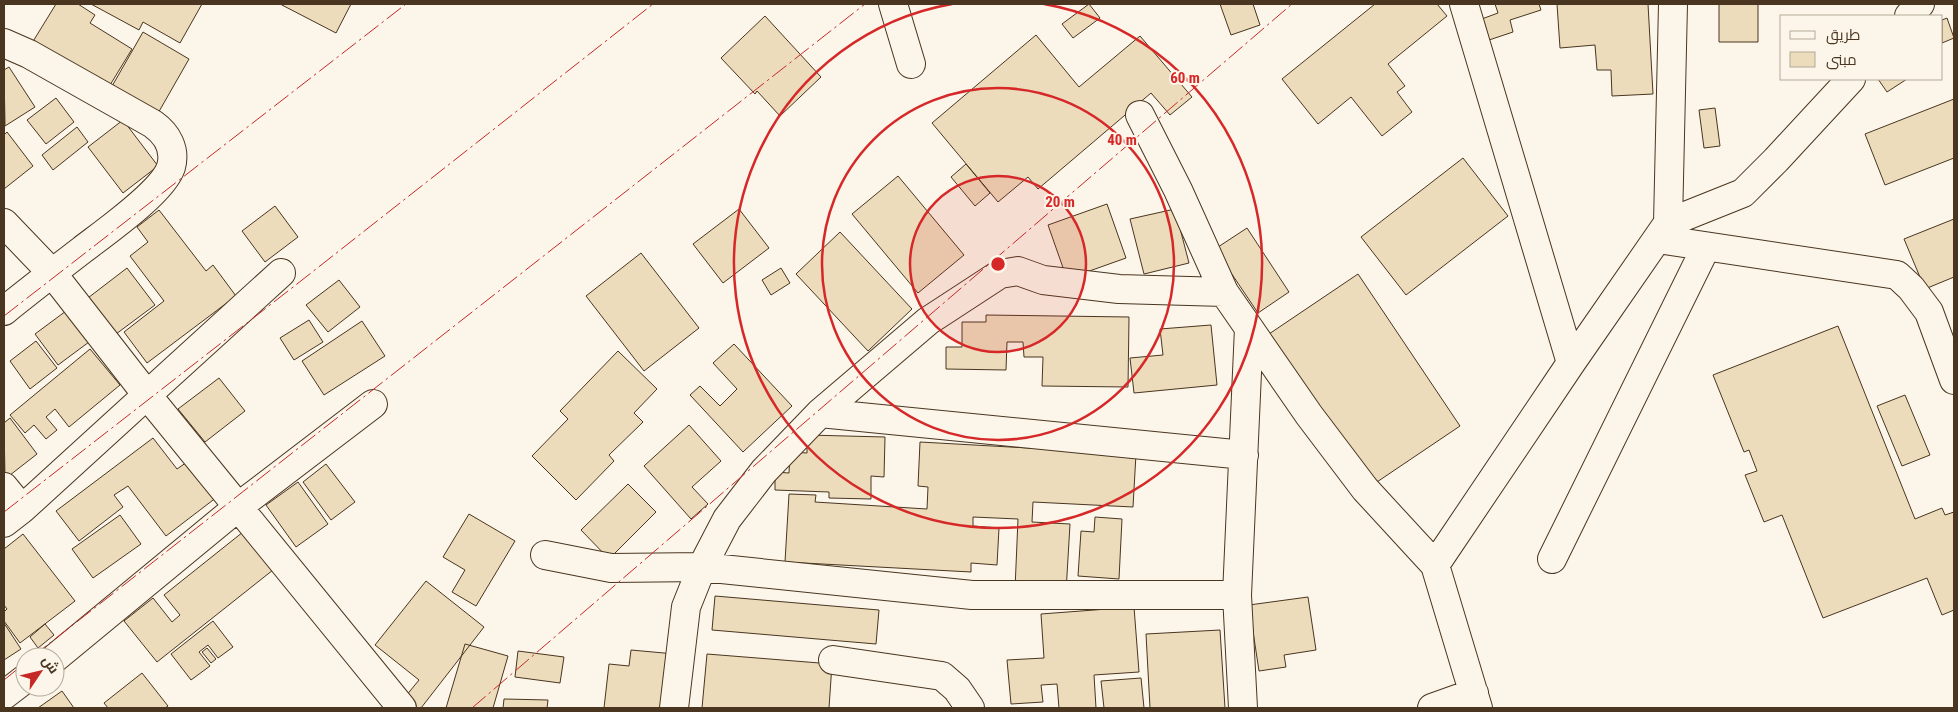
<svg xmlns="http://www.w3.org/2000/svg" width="1958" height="712" font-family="'Roboto Condensed',Cairo,sans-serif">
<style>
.building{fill:#ecdcbc;stroke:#4a3520}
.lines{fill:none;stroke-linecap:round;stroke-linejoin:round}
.minor-casing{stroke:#4a3520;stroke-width:30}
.minor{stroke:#fbf6e9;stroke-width:28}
.power{stroke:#c62828;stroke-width:1;stroke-dasharray:18 4 2.5 4;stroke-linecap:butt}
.ring{fill:none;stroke:#d62828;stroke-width:2.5}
.centre{fill:#d62828;stroke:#fbf6e9;stroke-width:2.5}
.ring-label{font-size:15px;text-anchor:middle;font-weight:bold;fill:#d62828;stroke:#fbf6e9;stroke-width:4;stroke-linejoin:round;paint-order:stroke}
</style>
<rect width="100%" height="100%" fill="#fbf6e9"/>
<path class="building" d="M56 4H78L95 15 90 23 132 49 107 90 32 43Z
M91 4H202L180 43 143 22 139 30Z
M280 4H351L336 33Z
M1089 4 1100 18 1073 38 1062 24Z
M1220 4H1253L1260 25 1231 35Z
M1375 4H1437L1447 16 1388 64 1405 86 1397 92 1412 112 1382 136 1351 97 1318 124 1282 79Z
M1495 4H1539L1541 10 1510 20 1513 32 1486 41 1479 20 1498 13Z
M1557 4H1648L1653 94 1612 96 1611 70H1597L1595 45 1560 48Z
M1719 4H1758V42H1719Z
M765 16 821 77 780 116 757 91 755 94 721 58Z
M1947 18 1954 38 1942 43V20Z
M143 32 189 59 157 115 111 88Z
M1036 35 1079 87 1140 36 1192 97 1170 115 1151 93 1038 189 1028 177 998 202 932 123Z
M9 67 35 107 5 126 4 70Z
M1878 79H1907L1887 92Z
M56 98 74 122 46 144 27 120Z
M1954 99V158L1885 185 1865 134Z
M1715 108 1720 146 1704 148 1699 110Z
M123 120 158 166 123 193 88 147Z
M77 127 88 142 53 170 42 155Z
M7 132 33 166 4 189V135Z
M1463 158 1508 216 1406 295 1361 237Z
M966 164 990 193 975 206 951 177Z
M898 176 964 255 918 293 852 214Z
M1107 204 1126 258 1067 279 1048 225Z
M275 206 298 237 265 262 242 231Z
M739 209 769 248 723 283 693 244Z
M1175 209 1189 263 1144 274 1130 219Z
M159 210 206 271 213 265 236 296 147 363 124 332 164 301 130 256 148 242 137 227Z
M1954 219V277L1925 289 1904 239Z
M1247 228 1289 292 1258 313 1215 249Z
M840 232 912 309 868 351 796 274Z
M641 253 699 328 644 371 586 296Z
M127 268 155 305 112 337 84 301Z
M781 268 790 283 771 295 762 280Z
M1358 274 1460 426 1371 486 1269 334Z
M339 280 360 307 328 332 306 305Z
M66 311 89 342 58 365 35 334Z
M986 315 1129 317 1128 387 1042 386 1043 357H1024L1023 342H1007L1006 370 946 369V347H962V322H986Z
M309 320 323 342 294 360 280 338Z
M362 321 385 356 324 395 302 361Z
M1211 325 1217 385 1134 393 1130 358 1163 355 1160 329Z
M1838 326 1915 519 1942 508 1945 515 1954 512V610L1942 615 1927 578 1823 618 1782 515 1764 522 1745 475 1757 471 1749 450 1744 452 1713 375Z
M36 341 57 368 30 389 10 361Z
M734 344 792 406 743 452 690 395 700 386 720 406 737 389 713 363Z
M90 349 120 385 69 427 55 409 46 417 57 430 46 439 34 425 25 433 10 415Z
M618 351 657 389 634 413 643 422 609 455 614 461 576 500 532 456 568 419 560 411Z
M219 378 245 411 205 442 178 409Z
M1905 395 1930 455 1902 466 1877 406Z
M10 418 37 454 5 479 4 423Z
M689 425 721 461 692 487 708 504 691 519 644 466Z
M807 435 885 437 884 477 871 476V499L829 498V492L775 490V472L789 473 790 452 807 453Z
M153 438 177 469 190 460 217 497 166 536 128 486 114 495 123 507 79 541 56 511Z
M920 442 1136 454 1133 507 1033 502 1032 522 1070 524 1066 592 1015 589 1018 519 973 517V526L999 528 997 565 971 563V572L785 562 789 494 816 495 815 502 927 509 928 487 918 486Z
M326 464 355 502 331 520 303 482Z
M298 482 328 524 296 547 266 505Z
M628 484 656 512 609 559 581 530Z
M469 514 515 541 476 606 452 592 465 570 443 557Z
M120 515 141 544 93 578 72 549Z
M1095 517 1122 519 1119 579 1078 576 1081 531 1094 532Z
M248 528 278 566 157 662 124 621 153 598 172 622 180 615 164 595Z
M23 534 75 601 20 643 4 621V612L7 609 4 605V549Z
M426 581 484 627 421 708H409L401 702 419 680 375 645Z
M715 596 879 610 876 644 712 630Z
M1308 597 1316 650 1284 655 1286 667 1259 671 1249 605Z
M1134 607 1139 672 1094 675 1096 708H1059L1057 684 1041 685 1043 702 1011 704 1007 660 1044 658 1041 614Z
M213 621 233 647 218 658 208 645 199 652 210 666 191 680 171 654Z
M4 623 21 649 4 660Z
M45 624 54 635 38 648 30 637Z
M1220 630 1225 708H1150L1146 634Z
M465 644 508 656 493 708H446Z
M207 648 216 659 211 663 202 652Z
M631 650 675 654 669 708H604L609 664 629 666Z
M518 651 564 657 560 683 515 677Z
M707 654 832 664 829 708H702Z
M142 673 168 706 165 708H108L104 703Z
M1141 678 1144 708H1104L1101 681Z
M62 691 74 708H38Z
M504 699 548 700 547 708H503Z"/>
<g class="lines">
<defs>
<path id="minor" d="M893 4 911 64
M1464 4 1571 363
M1909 16 1920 4
M4 43 29 54 153 124C167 134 176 149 171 167 163 192 104 233 82 250 56 270 30 290 4 311
M1140 115 1178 190 1224 292 1309 415 1365 489 1435 565
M4 223 52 273 147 395 22 509 4 523
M1668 223 1743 193 1776 160 1851 79
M1658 239 1897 275 1911 288 1929 312 1954 380
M281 273 147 395 402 708
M820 413 1244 455
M4 487 22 509
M545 555 611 568 702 567 972 595H1237
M1552 559 1706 247
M55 658 238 507 373 404
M833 660 942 676 957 689 970 708
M4 695 25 679
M674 708 686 607 702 567 727 519 764 471 820 413 928 321 1000 274 1018 271 1043 280 1119 289 1224 292
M1243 708 1237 595 1249 328
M1432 708 1474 693
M1478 708 1435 565 1571 363 1668 223 1673 4"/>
</defs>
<use href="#minor" class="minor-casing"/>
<use href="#minor" class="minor"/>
<path class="power" d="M4 316 406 4
M4 512 297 284 653 4
M32 657 865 4
M4 680 25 663
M472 708 1292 4"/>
</g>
<circle cx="998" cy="264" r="88" fill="#d62828" fill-opacity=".12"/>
<g class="ring">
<circle cx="998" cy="264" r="88"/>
<circle cx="998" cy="264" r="176"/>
<path d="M1044 4A264 264 0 1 1 952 4"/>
</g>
<circle cx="998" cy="264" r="8" class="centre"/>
<g class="ring-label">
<text x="1185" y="83">60 m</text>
<text x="1122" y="145">40 m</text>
<text x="1060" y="207">20 m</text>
</g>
<rect width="1958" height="712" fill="none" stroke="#4a3520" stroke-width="10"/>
<rect x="1780" y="15" width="162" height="65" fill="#fbf6e9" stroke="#b4a999"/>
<rect x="1790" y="31" width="25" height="8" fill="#fbf6e9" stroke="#b4a999"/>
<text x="1826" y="40" font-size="15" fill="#4a3520">طريق</text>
<rect x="1790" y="52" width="25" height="15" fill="#ecdcbc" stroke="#b4a999"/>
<text x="1826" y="65" font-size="15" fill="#4a3520">مبنى</text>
<g transform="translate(40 672) rotate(55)"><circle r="24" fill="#fbf6e9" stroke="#b4a999"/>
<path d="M0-4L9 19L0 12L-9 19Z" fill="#c62828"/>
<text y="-8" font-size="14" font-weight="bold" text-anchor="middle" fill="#4a3520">ش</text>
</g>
</svg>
